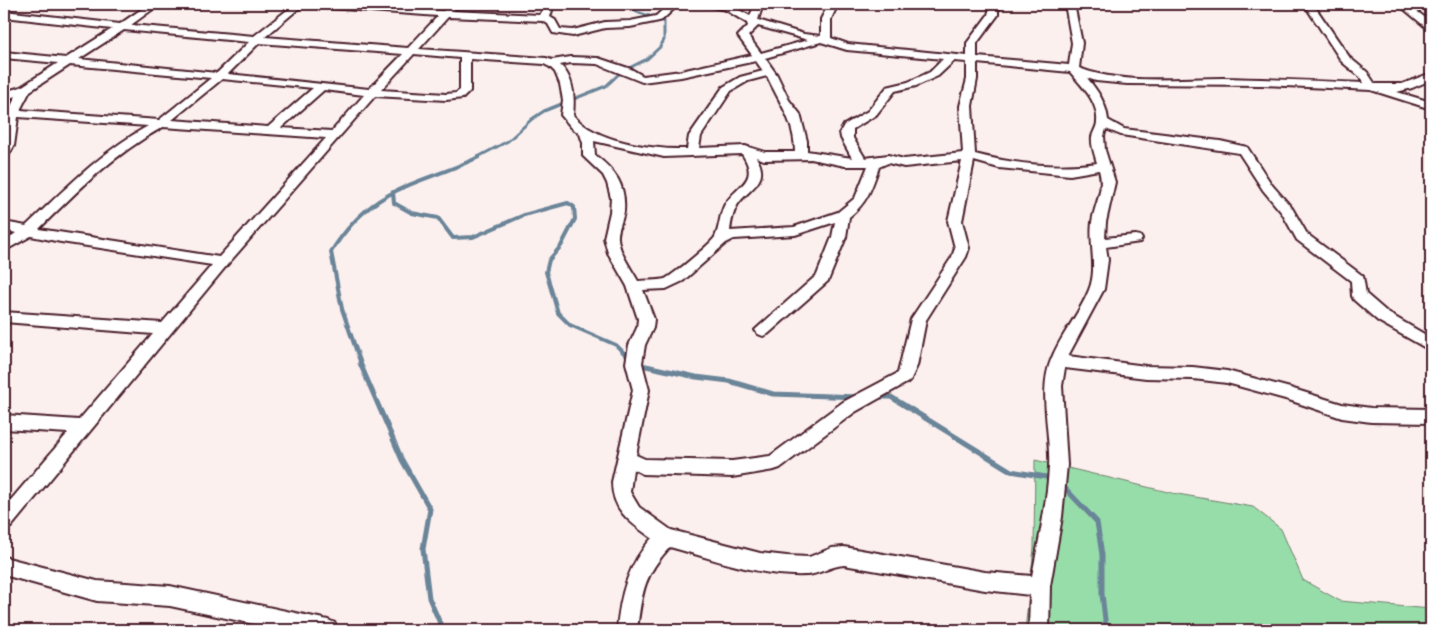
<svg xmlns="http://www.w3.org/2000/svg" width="1435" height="634" font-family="Mynerve,sans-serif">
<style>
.green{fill:#97ddaa;stroke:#707e6a}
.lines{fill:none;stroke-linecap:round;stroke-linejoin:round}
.stream-far2{stroke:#6a8498;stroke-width:3}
.stream-far1{stroke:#6a8498;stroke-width:4}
.stream{stroke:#6a8498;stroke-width:5}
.minor-casing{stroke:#4a1f2b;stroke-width:4}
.minor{fill:#fff;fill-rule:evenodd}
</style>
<rect width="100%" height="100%" fill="#fcf0ef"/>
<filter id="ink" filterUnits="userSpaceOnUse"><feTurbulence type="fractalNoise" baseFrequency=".02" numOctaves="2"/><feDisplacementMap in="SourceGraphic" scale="10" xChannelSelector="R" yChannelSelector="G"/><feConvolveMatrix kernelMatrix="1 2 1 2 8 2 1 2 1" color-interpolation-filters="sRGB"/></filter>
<g filter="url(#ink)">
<path class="green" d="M1035 460 1172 493 1253 507 1281 529 1303 580 1340 601 1431 609V630H1025L1034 548Z"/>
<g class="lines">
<path class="stream-far2" d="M476 158 508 141 532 119 544 111 606 86 621 72 647 59 660 47 664 40V21L637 12 627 4"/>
<path class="stream-far1" d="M393 192 394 203 412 213 438 218 453 238 473 237 524 215 568 203 574 207 575 219 561 246 549 260 546 272 558 313 570 325 616 345 631 360
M361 364 342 309 331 252C373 185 415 187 479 157"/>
<path class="stream" d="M360 363 402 460 430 509 423 549 429 598 443 630
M637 364 696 377 729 381 773 394 859 397
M876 397H891L1011 471 1052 478
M1062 485 1097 522 1102 555V594L1106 628 1109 630"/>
<defs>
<path id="minor" d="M149 4H160L131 25 254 36 295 4H304L265 37 408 48 438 16 316 7 311 4H349L443 11 450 4H459L453 11 540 15 546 4H554L550 17 555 20 560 29 573 30 605 22 630 21 656 16 669 4H679L662 20 659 21 630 27 605 28 573 36 553 33 548 24 543 21 448 17 419 49 546 58 552 60 571 57 598 58 631 69 643 76 681 71 752 55 738 36 748 26 747 23 726 10 708 6 707 4 732 6 750 16 755 4H763L758 20 804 34 821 36V19L829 4H838L831 19V38L848 44 967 56V43L988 15 990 7 994 4H1004L998 10V15L977 43V57L1069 65 1072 43 1065 4H1074L1082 43 1079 68C1123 85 1176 78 1223 78 1270 79 1317 81 1364 83L1359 76 1342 62 1304 4H1313L1350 58 1367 72 1375 84H1402L1431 73V80L1412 88 1397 92 1431 102V109L1371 90 1262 85 1127 84 1096 81 1087 78C1098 91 1106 103 1108 120L1124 129 1220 141 1247 147 1272 185 1292 208 1307 234 1363 276 1366 294 1388 313 1431 338V351L1378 321 1354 300 1352 296 1351 281 1297 240 1282 213 1263 190 1239 153 1121 135 1106 129 1104 136 1105 150 1115 182 1106 222 1105 238 1135 235 1140 236 1142 239 1140 242 1106 247 1108 260 1104 289 1068 356 1146 366 1193 367 1227 371 1290 388 1342 404 1371 408 1431 409V423L1371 422 1342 418 1289 400 1227 383 1193 379 1146 378 1065 368 1062 386 1067 465 1062 517 1050 586 1049 630H1029L1030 595 985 590 844 565C830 566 818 575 807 575 760 577 714 559 670 547 643 576 642 593 637 630H617C620 596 628 564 652 538 631 523 612 511 612 482L633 390 626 363 629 345 637 328 638 319 627 286 608 253 604 238 610 212 611 198 607 183 603 175 583 156V143L580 134 571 127 561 115 563 100 560 84 555 72 550 67 544 64 470 59V91L463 98 446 100 375 96 227 265 11 527 4 529V508L68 433 4 429V415L79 420 153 334 4 322V312L162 323 212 265 61 242 31 236 4 251V241L16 233 4 230V222L26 226C64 190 101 152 148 126L18 117 14 146 8 156 4 157C4 132 5 117 16 96L4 99V92L21 87 58 63 4 58V52L66 58 112 29 4 17V11L120 24ZM758 26 808 40 761 53 748 36ZM124 30 249 42 217 73 79 59ZM821 42 847 50 943 59 930 72 908 82 887 87 868 111 844 125 840 132 841 138 852 158 807 151V141L800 114 789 100 777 75 765 58ZM259 43 403 54 369 89 228 74ZM414 54 460 58V90L456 93 446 94 381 90ZM756 61 763 71 740 77 723 87 689 136 687 149C653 150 595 142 573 115 575 97 574 78 560 65L571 63 597 64 642 82 681 77ZM954 61 967 62V79L960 106 963 153 904 159 888 155 865 158 853 138V129L876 115 895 91 916 86 938 76ZM977 63 1070 72C1081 85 1099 102 1097 122 1097 127 1093 132 1092 137 1091 146 1095 155 1097 163 1057 169 1014 164 975 154L972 106 977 79ZM70 65 211 78 159 120 20 110 30 91ZM767 76C779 102 795 122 795 152H765L745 146 699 148 701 136 731 91 748 81ZM222 79 313 88 268 127 172 120ZM324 90 364 95 332 131 281 128ZM163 127 326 138 219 257 39 229C79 189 113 155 163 127ZM594 141 664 157 742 154C760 181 738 184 725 204 719 215 720 227 715 237 712 243 672 276 665 279 657 281 646 280 638 281 631 268 619 253 618 238 617 230 623 220 624 211 626 184 615 171 595 155ZM756 157 764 160 811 159 845 166H868L855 198 838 212 794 227 730 231C731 222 733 212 738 204 750 187 771 181 756 157ZM962 161 948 221 955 248 952 257 911 319 898 373 843 402 770 456 732 461 645 459 636 455 649 390 642 363 645 345 653 328 654 319 643 290 666 289 683 281 726 243 734 239 795 235 835 222 832 237 817 275 755 330 758 334 763 336 768 334 828 281 846 237 849 217C868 202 871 189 879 167L888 163 904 167ZM974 161 999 168 1070 175 1099 170C1105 190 1095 202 1092 222 1089 245 1098 268 1089 290 1079 315 1060 336 1051 360 1038 391 1051 434 1049 467 1047 503 1039 540 1032 576L985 572 844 547 832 548 809 557 787 556 760 553 671 530 639 507 630 492 633 469 643 474 732 477 774 470 780 468 855 412 910 381 917 366 926 320 966 257 969 248 962 221Z
M1398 4H1407L1431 22V30L1428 29Z
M4 557 97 581 170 586 328 620 335 623 338 630H282L170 606 97 601 4 575Z"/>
</defs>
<use href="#minor" class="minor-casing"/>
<use href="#minor" class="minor"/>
</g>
</g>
<rect width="1435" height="634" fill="none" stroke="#fff" stroke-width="20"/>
<rect x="10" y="10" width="1415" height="614" fill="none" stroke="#4a1f2b" stroke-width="2" filter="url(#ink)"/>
</svg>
